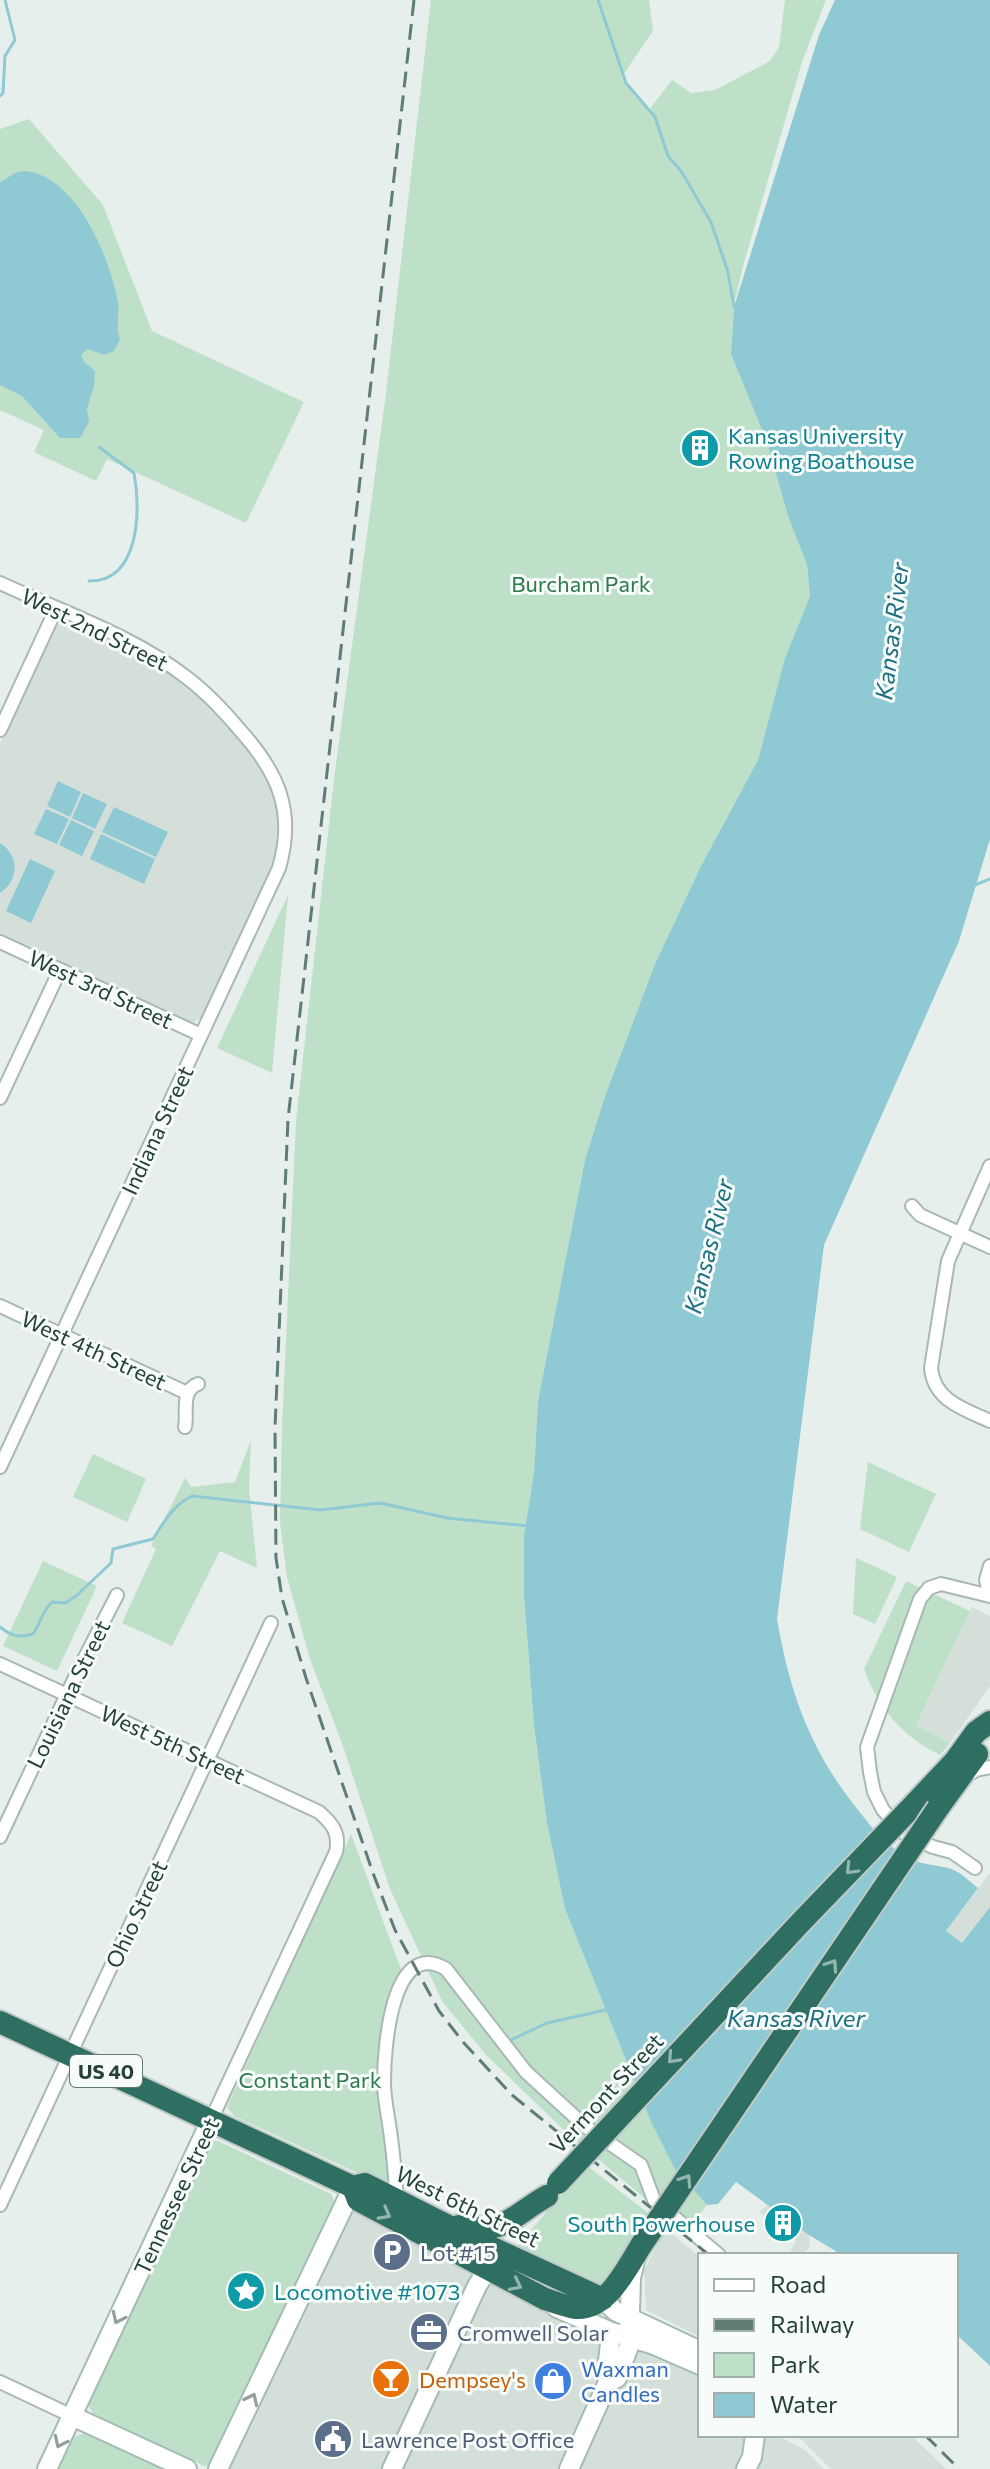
<svg xmlns="http://www.w3.org/2000/svg" width="990" height="2469" font-family="Commissioner,sans-serif">
<style>
.built{fill:#d4dfda}
.green{fill:#bfe0c8}
.water{fill:#8ec9d4}
.lines{fill:none;stroke-linecap:round;stroke-linejoin:round}
.stream{stroke:#8ec9d4;stroke-width:3}
.street-casing{stroke:#a8b8b2;stroke-width:16}
.secondary-casing{stroke:#a4bbb3;stroke-width:22}
.highway-casing{stroke:#c2cac8;stroke-width:26}
.street{stroke:#fff;stroke-width:12}
.secondary{stroke:#fff;stroke-width:18}
.highway{stroke:#2f6f62;stroke-width:22}
.rail{stroke:#5f7d75;stroke-width:3;stroke-dasharray:16 8;stroke-linecap:butt}
.highway-bridge-casing{stroke:#c2cac8;stroke-width:26;stroke-linecap:butt}
.highway-bridge{stroke:#2f6f62;stroke-width:22}
.oneway{stroke:#93b5ae}
.oneway2{stroke:#92a09c}
.labels{text-anchor:middle;dominant-baseline:central;stroke-width:6;stroke-linejoin:round;paint-order:stroke}
.shield{fill:#f7fbf9;stroke:#637a73;stroke-width:2}
.shield-label{font-size:20px;font-weight:bold;fill:#24423a}
.culture-label{font-size:22px;fill:#0d838f;stroke:#f7fbf9;text-anchor:start}
.park-label{font-size:22px;fill:#2d7a4b;stroke:#f7fbf9}
.street-label{font-size:22px;fill:#24423a;stroke:#f7fbf9}
.service-label{font-size:22px;fill:#4e5e75;stroke:#f7fbf9;text-anchor:start}
.shop-label{font-size:22px;fill:#366cbe;stroke:#f7fbf9;text-anchor:start}
.food-label{font-size:22px;fill:#c56008;stroke:#f7fbf9;text-anchor:start}
.water-label{font-size:24px;font-style:italic;fill:#1c6f80;stroke:#f7fbf9}
</style>
<rect width="100%" height="100%" fill="#e6efeb"/>
<path class="built" d="M61 621 72 622 160 665 199 696 252 754 274 793 277 817 276 846 271 870 202 1017 193 1023 0 936V743L54 629Z
M972 1607 990 1616V1686L950 1743 916 1727Z
M990 1873V1907L962 1943 946 1931Z
M353 2187 471 2261 700 2365V2435H776L805 2450 824 2469H218Z
M769 2204 809 2235 810 2247 802 2255H788L796 2241 759 2212Z
M666 2229 700 2257V2337L646 2310 644 2270Z
M797 2435H911L946 2469H831Z"/>
<path class="green" d="M431 0H649L653 31 623 75 633 94 649 110 672 80 691 93 715 90 770 61 779 47 785 0H826L802 62 742 270 734 305 731 354 767 442 788 516 807 565 810 596 785 658 758 760 701 866 655 964 605 1096 585 1160 538 1401 534 1473 524 1535V1596L534 1725 547 1823 565 1909 651 2122 675 2168 707 2205 685 2232 568 2134 486 2055 442 2001 390 1889 344 1749 310 1659 287 1577 280 1523 282 1427 296 1121 334 779 386 393Z
M29 119 103 205 152 331 304 402 246 523 107 459 96 481 34 452 44 430 0 410V129Z
M288 895 272 1073 217 1048Z
M251 1440 249 1488 257 1568 220 1551 172 1646 122 1623 156 1549 151 1546 185 1478 191 1487 235 1482Z
M93 1454 146 1479 127 1522 73 1497Z
M868 1462 936 1494 909 1552 860 1529Z
M856 1558 897 1577 875 1624 853 1614Z
M43 1561 97 1586 57 1671 3 1646Z
M906 1581 970 1611 916 1726 950 1743 940 1755C903 1737 878 1708 864 1669Z
M351 1834 402 1972 397 1982 378 2058 380 2097 387 2130 390 2188 234 2116 227 2107Z
M211 2141H218L331 2194 335 2202 213 2464 204 2466 94 2415 87 2403Z
M586 2165 652 2216 603 2289 515 2249Z
M84 2433H86L164 2469H56L70 2439Z"/>
<path class="water" d="M835 0H990V839L959 941 824 1245 777 1619C790 1694 810 1750 858 1810 869 1824 882 1840 896 1850 919 1866 923 1862 948 1868 960 1871 969 1881 978 1888L946 1931 962 1943 990 1907V2366L956 2334V2255H842L809 2235 736 2182 718 2204 707 2205 675 2169 651 2122 565 1909 547 1823 534 1725 524 1596V1535L534 1473 538 1401 585 1160 605 1096 655 964 701 866 758 760 785 658 810 596 807 565 788 516 767 442 731 354 734 307 819 35Z
M26 171C77 177 110 258 118 303 120 316 115 328 120 339L114 351 104 355 88 349 81 355 84 362 95 371 94 386 87 409 89 422 80 438H60L22 396 0 385V182L17 172Z
M58 781 81 792 70 817 47 806Z
M83 793 107 804 95 829 72 818Z
M114 807 168 832 156 857 102 832Z
M46 809 69 819 57 844 34 834Z
M71 820 94 831 82 856 59 845Z
M101 834 155 859 144 884 90 859Z
M0 843C20 856 19 880 0 893Z
M30 859 55 871 31 923 6 911Z"/>
<g class="lines">
<path class="stream" d="M598 0 626 83 655 117 668 156 681 171 711 222 728 272 734 307
M0 96 3 93 5 56 15 40 5 0
M89 581C140 582 141 509 134 473L99 447
M975 885 990 879
M0 1627C11 1636 19 1638 33 1634 41 1623 42 1611 52 1602L65 1603 76 1596 111 1563 113 1549 153 1539C164 1522 173 1505 192 1496L321 1510 380 1503 447 1518 529 1526
M511 2040 547 2023 610 2009"/>
<defs>
<path id="street" d="M0 583C62 612 132 635 186 677 206 692 223 710 239 729 277 771 296 810 279 868L0 1467
M0 730 56 609
M0 942 201 1035
M0 1098 60 970
M990 1166 948 1261 931 1368C934 1401 964 1409 990 1421
M912 1206 920 1215 990 1247
M0 1306 187 1393
M185 1427C188 1412 180 1391 198 1384
M990 1566 986 1580 990 1596
M0 1664 319 1812C333 1824 340 1834 336 1852L211 2120
M966 1776 976 1770 990 1767
M0 1837 78 1671 117 1595
M975 1868 952 1852 933 1847 904 1833 883 1810 874 1792 870 1772 867 1747 920 1599 929 1588 941 1584 990 1596
M397 2200C395 2179 394 2158 391 2138 389 2119 384 2101 384 2082 384 2051 391 1936 446 1969L526 2072 586 2127 641 2165 654 2200 719 2255
M0 2205 271 1623
M0 2382 72 2416"/>
<path id="secondary" d="M603 2299 615 2311 700 2351
M557 2308 609 2331 654 2345 700 2365
M608 2382 617 2378 629 2346 631 2278 635 2261
M72 2416 187 2469
M47 2469 211 2120
M218 2469 353 2187
M392 2469 477 2286 487 2270
M569 2469 608 2382C604 2365 613 2349 609 2331
M746 2469 752 2457 755 2435"/>
<path id="highway" d="M938 1808 977 1754
M906 1813 955 1761 976 1732 990 1722
M0 2022 353 2187 358 2200 545 2299C555 2302 566 2307 576 2308 608 2310 627 2267 642 2244
M353 2187 365 2184 484 2244 603 2299
M459 2226C505 2235 510 2217 547 2196"/>
</defs>
<use href="#street" class="street-casing"/>
<use href="#secondary" class="secondary-casing"/>
<use href="#highway" class="highway-casing"/>
<use href="#street" class="street"/>
<use href="#secondary" class="secondary"/>
<use href="#highway" class="highway"/>
<path class="rail" d="M414 0 288 1119 275 1428 276 1558 282 1598 306 1678 373 1873 395 1930 439 2011 463 2042 512 2095 709 2255
M925 2435 959 2469"/>
<defs>
<path id="highway-bridge" d="M558 2183 801 1922 906 1813
M642 2244 938 1808"/>
</defs>
<use href="#highway-bridge" class="highway-bridge-casing"/>
<use href="#highway-bridge" class="highway-bridge"/>
</g>
<defs><path id="oneway-chevron" d="M-2-3.5L2.5 0L-2 3.5" fill="none" stroke-width="1.6" stroke-linecap="round" stroke-linejoin="round" transform="scale(2)"/></defs>
<g class="oneway">
<use href="#oneway-chevron" transform="translate(851 1869) rotate(134)"/>
<use href="#oneway-chevron" transform="translate(832 1965) rotate(-56)"/>
<use href="#oneway-chevron" transform="translate(673 2058) rotate(133)"/>
<use href="#oneway-chevron" transform="translate(686 2180) rotate(-56)"/>
<use href="#oneway-chevron" transform="translate(385 2214) rotate(29)"/>
<use href="#oneway-chevron" transform="translate(516 2285) rotate(27)"/>
</g>
<g class="oneway2">
<use href="#oneway-chevron" transform="translate(118 2318) rotate(115)"/>
<use href="#oneway-chevron" transform="translate(252 2399) rotate(-64)"/>
<use href="#oneway-chevron" transform="translate(60 2442) rotate(115)"/>
</g>
<defs>
<symbol id="building-disc" viewBox="-11 -11 22 22"><circle r="9.5" fill="#0f9aa8" stroke="#f7fbf9"/><path d="M-4-6H4V6H1V3H-1V6H-4ZM-2.5-4.3h1.7v1.8h-1.7ZM.8-4.3h1.7v1.8H.8ZM-2.5-1h1.7V.8h-1.7ZM.8-1h1.7V.8H.8Z" fill="#fff"/></symbol>
<symbol id="parking-disc" viewBox="-11 -11 22 22"><circle r="9.5" fill="#5c6f8a" stroke="#f7fbf9"/><path d="M-3.5-5.5H1a3.5 3.5 0 0 1 0 7H-1V5.5H-3.5ZM-1-3.4V-.6H.8a1.4 1.4 0 0 0 0-2.8Z" fill="#fff"/></symbol>
<symbol id="sight-disc" viewBox="-11 -11 22 22"><circle r="9.5" fill="#0f9aa8" stroke="#f7fbf9"/><path d="M0-6L1.8-2.2L6-1.7L2.9 1.2L3.7 5.4L0 3.3L-3.7 5.4L-2.9 1.2L-6-1.7L-1.8-2.2Z" fill="#fff"/></symbol>
<symbol id="office-disc" viewBox="-11 -11 22 22"><circle r="9.5" fill="#5c6f8a" stroke="#f7fbf9"/><path d="M-6-3h4V-5.5h4V-3h4V5H-6ZM-1-4.5V-3h2v-1.5ZM-6 0V1H6V0Z" fill="#fff"/></symbol>
<symbol id="bar-disc" viewBox="-11 -11 22 22"><circle r="9.5" fill="#e8710a" stroke="#f7fbf9"/><path d="M-6-5H6L.8 .8V4.5H3.5V6h-7V4.5H-.8V.8Z" fill="#fff"/></symbol>
<symbol id="shop-disc" viewBox="-11 -11 22 22"><circle r="9.5" fill="#3f7fe0" stroke="#f7fbf9"/><path d="M-5-2.5h2.3a2.7 3.5 0 0 1 5.4 0H5L5.5 6h-11ZM-1.5-2.5h3a1.5 2.3 0 0 0-3 0Z" fill="#fff"/></symbol>
<symbol id="civic-disc" viewBox="-11 -11 22 22"><circle r="9.5" fill="#5c6f8a" stroke="#f7fbf9"/><path d="M-.6-6.5H3V-4.5H.6V-3L4-1V1h2V6H-6V1h2V-1L-.6-3ZM-1.2 2.5V6h2.4V2.5Z" fill="#fff"/></symbol>
</defs>
<g fill-rule="evenodd">
<use href="#building-disc" x="678" y="426" width="44" height="44"/>
<use href="#building-disc" x="761" y="2201" width="44" height="44"/>
<use href="#parking-disc" x="370" y="2230" width="44" height="44"/>
<use href="#sight-disc" x="224" y="2269" width="44" height="44"/>
<use href="#office-disc" x="407" y="2310" width="44" height="44"/>
<use href="#bar-disc" x="369" y="2357" width="44" height="44"/>
<use href="#shop-disc" x="531" y="2359" width="44" height="44"/>
<use href="#civic-disc" x="311" y="2417" width="44" height="44"/>
</g>
<g class="labels">
<rect class="shield" x="70" y="2055" width="72" height="32" rx="6"/>
<g class="shield-label">
<text x="106" y="2071">US 40</text>
</g>
<g class="culture-label">
<text x="728" y="435">Kansas University<tspan x="728" dy="25">Rowing Boathouse</tspan></text>
<text x="755" y="2223" text-anchor="end">South Powerhouse</text>
<text x="274" y="2291">Locomotive #1073</text>
</g>
<g class="park-label">
<text x="581" y="583">Burcham Park</text>
<text x="310" y="2079">Constant Park</text>
</g>
<g class="street-label">
<text transform="translate(95 629) rotate(26)">West 2nd Street</text>
<text transform="translate(101 989) rotate(25)">West 3rd Street</text>
<text transform="translate(157 1130) rotate(-65)">Indiana Street</text>
<text transform="translate(94 1350) rotate(25)">West 4th Street</text>
<text transform="translate(68 1694) rotate(-64)">Louisiana Street</text>
<text transform="translate(173 1744) rotate(25)">West 5th Street</text>
<text transform="translate(136 1914) rotate(-65)">Ohio Street</text>
<text transform="translate(606 2093) rotate(-47)">Vermont Street</text>
<text transform="translate(176 2196) rotate(-65)">Tennessee Street</text>
<text transform="translate(468 2206) rotate(26)">West 6th Street</text>
</g>
<g class="service-label">
<text x="420" y="2252">Lot #15</text>
<text x="457" y="2332">Cromwell Solar</text>
<text x="361" y="2439">Lawrence Post Office</text>
</g>
<g class="shop-label">
<text x="581" y="2368">Waxman<tspan x="581" dy="25">Candles</tspan></text>
</g>
<g class="food-label">
<text x="419" y="2379">Dempsey's</text>
</g>
<g class="water-label">
<text transform="translate(891 631) rotate(-83)">Kansas River</text>
<text transform="translate(708 1246) rotate(-76)">Kansas River</text>
<text x="796" y="2017">Kansas River</text>
</g>
</g>
<rect x="698" y="2253" width="260" height="184" fill="#f7fbf9" stroke="#a3b1ad" stroke-width="2"/>
<rect x="714" y="2279" width="40" height="12" fill="#ffffff" stroke="#a3b1ad" stroke-width="2"/>
<text x="770" y="2293" font-size="24" fill="#24423a">Road</text>
<rect x="714" y="2319" width="40" height="12" fill="#5f7d75" stroke="#a3b1ad" stroke-width="2"/>
<text x="770" y="2333" font-size="24" fill="#24423a">Railway</text>
<rect x="714" y="2353" width="40" height="24" fill="#bfe0c8" stroke="#a3b1ad" stroke-width="2"/>
<text x="770" y="2373" font-size="24" fill="#24423a">Park</text>
<rect x="714" y="2393" width="40" height="24" fill="#8ec9d4" stroke="#a3b1ad" stroke-width="2"/>
<text x="770" y="2413" font-size="24" fill="#24423a">Water</text>
</svg>
